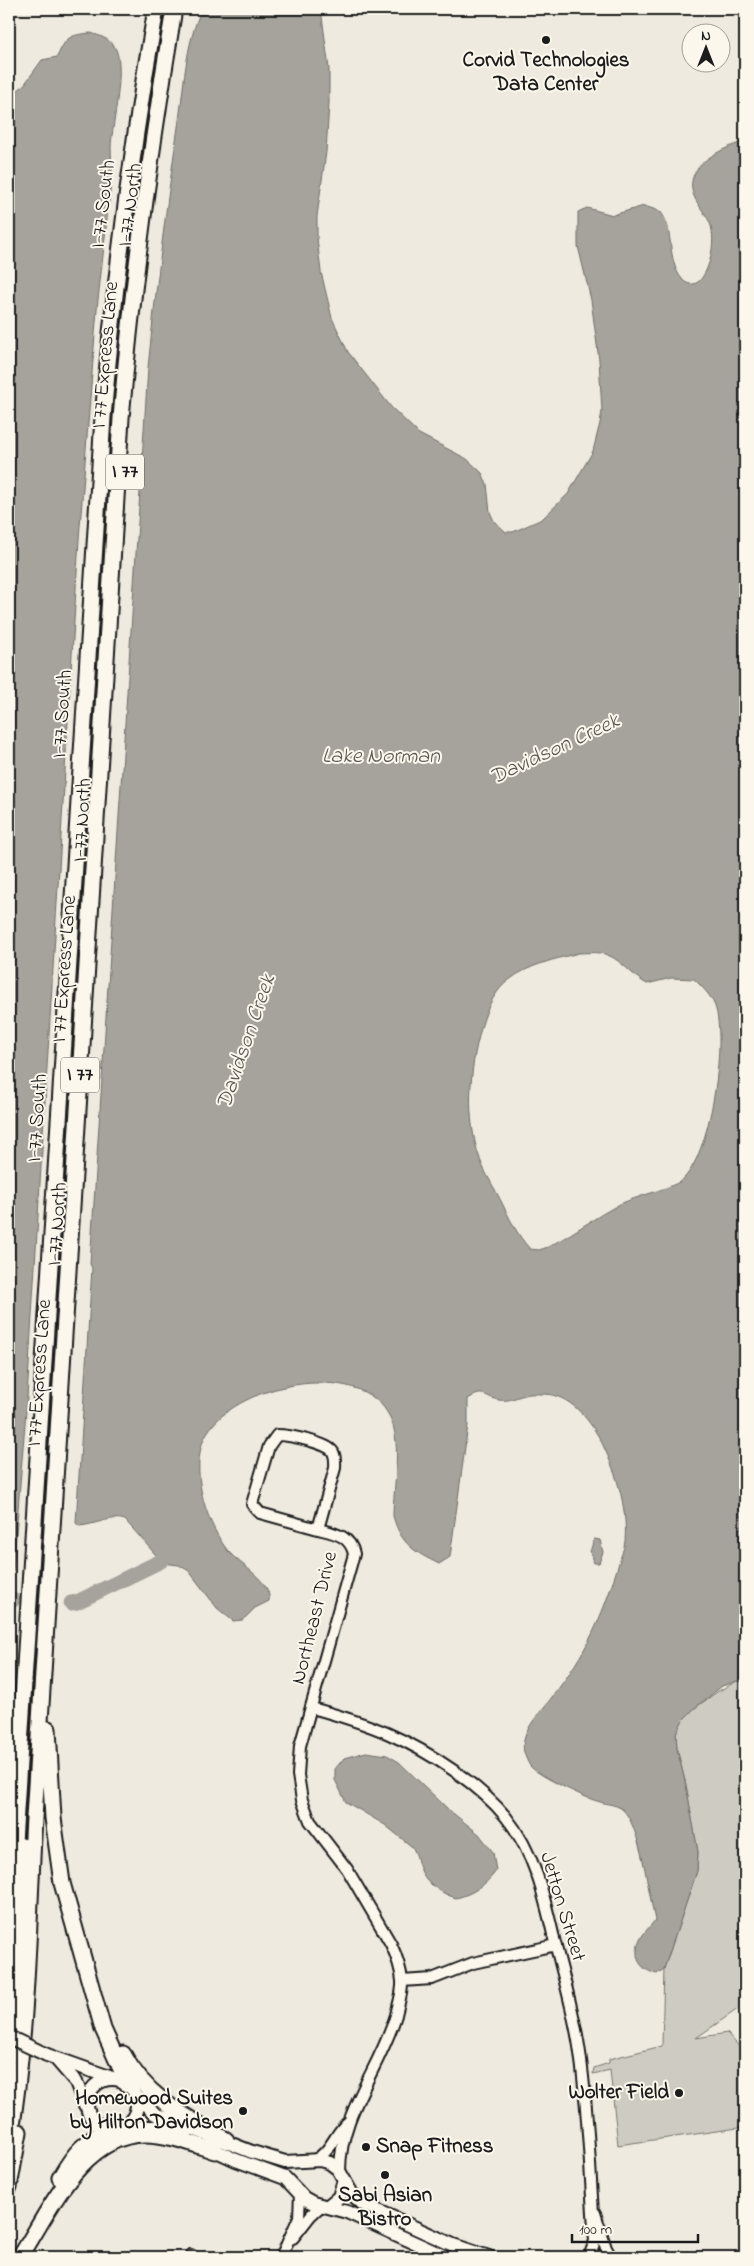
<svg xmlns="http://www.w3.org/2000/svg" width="754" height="2266" font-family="'Indie Flower',sans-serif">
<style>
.green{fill:#ceccc2;stroke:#75746f}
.water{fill:#a6a39d;stroke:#6f6d69;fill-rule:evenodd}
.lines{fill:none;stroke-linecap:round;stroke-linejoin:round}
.river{stroke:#a6a39d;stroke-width:15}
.minor-casing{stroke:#1c1c1c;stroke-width:14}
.major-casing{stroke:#1c1c1c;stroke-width:16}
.highway-casing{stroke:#1c1c1c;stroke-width:19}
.minor{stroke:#fbf7ec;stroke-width:10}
.major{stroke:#fbf7ec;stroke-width:12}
.highway{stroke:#fbf7ec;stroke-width:15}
.major-bridge-casing{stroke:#1c1c1c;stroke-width:16;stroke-linecap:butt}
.major-bridge{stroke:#fbf7ec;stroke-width:12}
.poi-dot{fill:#1c1c1c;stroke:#fbf7ec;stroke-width:2}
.labels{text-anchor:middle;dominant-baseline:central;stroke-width:4;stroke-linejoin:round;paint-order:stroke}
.shield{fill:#fbf7ec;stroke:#5f5e5a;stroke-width:1}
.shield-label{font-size:20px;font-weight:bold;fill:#1c1c1c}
.poi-label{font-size:21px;font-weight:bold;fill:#1c1c1c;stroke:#fbf7ec}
.street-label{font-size:21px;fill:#1c1c1c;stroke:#fbf7ec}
.water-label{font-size:22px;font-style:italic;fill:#5a5956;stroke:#fbf7ec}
</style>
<rect width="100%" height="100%" fill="#eeeadf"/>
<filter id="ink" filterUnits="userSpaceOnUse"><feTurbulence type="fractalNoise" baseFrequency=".02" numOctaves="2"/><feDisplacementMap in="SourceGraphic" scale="10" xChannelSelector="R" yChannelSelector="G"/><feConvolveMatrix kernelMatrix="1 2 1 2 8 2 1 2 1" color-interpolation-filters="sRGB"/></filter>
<g filter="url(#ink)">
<path class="green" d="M737 1681 745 1682V2004L696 2038 727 2033 745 2053V2127L618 2145 610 2070 593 2074 594 2068 609 2063V2059L662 2046 664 1969 697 1871 698 1852 686 1785 677 1749 676 1733 682 1720 695 1708 717 1692Z"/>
<path class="water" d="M202 9H321L329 69V103L326 152 317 216V238L321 272 332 318 348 352 391 407 419 434 467 459 482 473 487 484 490 512 494 521 506 532H513L542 519 568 494 593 451 600 423 602 411 599 360 591 300 578 246V212L587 208 613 215 644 206 660 211C675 229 666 260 682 279 686 284 692 286 698 282 711 271 717 236 709 221 702 207 687 195 693 177 700 157 728 147 745 141V1682L737 1681 722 1686 695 1708 683 1720 676 1733 677 1749 686 1785 698 1852 697 1871 664 1969 657 1974C640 1970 632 1957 640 1940 643 1933 650 1927 655 1920 649 1895 640 1824 622 1809 615 1804 605 1804 597 1801 585 1798 537 1775 530 1766 528 1763 525 1756 524 1752 519 1732 542 1711 552 1697 587 1652 601 1620 618 1566 620 1558 624 1550 625 1541 628 1506 615 1469 600 1439 588 1418 569 1394 543 1394 537 1394 531 1393 525 1395 516 1397 508 1402 499 1400 485 1398 485 1388 468 1399V1425L450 1557 439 1564C415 1552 401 1545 393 1516 393 1486 404 1438 387 1412 353 1357 220 1387 202 1444 192 1478 207 1524 228 1551 241 1566 272 1581 269 1601L255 1608 243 1620 233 1621 217 1608 189 1571 179 1565 163 1563 125 1520C112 1515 95 1525 79 1526L76 1523 92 1268 90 1264 148 368C156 287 166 207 178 127 184 88 185 44 202 9ZM579 953C586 953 593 952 600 953 620 956 630 975 647 984L671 978 694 979C702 987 710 994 715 1006 727 1041 711 1157 681 1181 671 1188 635 1197 620 1204 595 1217 573 1234 548 1247L539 1250 530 1249C517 1235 509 1217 501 1201 495 1189 488 1178 483 1167 466 1126 468 1079 479 1036 484 1016 491 994 509 980 528 965 555 959 579 953Z
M91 33C100 36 108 38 114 46 127 64 112 124 111 147 111 156 112 165 112 174L97 309 79 539 27 1398 13 1571 9 1582V98L24 85 42 60 57 57C66 37 69 35 91 33Z
M594 1539 600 1540 603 1552 599 1563H593V1558L590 1552Z
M366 1752 387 1755 399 1762 449 1810 479 1834 493 1852 496 1871C486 1885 473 1894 456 1898 442 1894 425 1883 420 1868 417 1861 417 1852 411 1846L385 1825 346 1802 335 1780V1769L344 1758Z"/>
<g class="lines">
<path class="river" d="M9 1600H13
M71 1603 77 1602 161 1561 174 1547"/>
<defs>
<path id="minor" d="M277 1435C289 1435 328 1443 333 1452 336 1458 335 1463 335 1468L318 1529 260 1513 252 1504 269 1446Z
M318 1529C334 1533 350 1535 354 1554L300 1746 298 1775 302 1800 310 1821 347 1869 391 1944C396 1955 401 1968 402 1981 403 1992 398 2005 396 2015 380 2069 339 2114 340 2173
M312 1708C370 1724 407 1738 456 1772 474 1785 492 1800 506 1817 535 1853 545 1899 555 1943 564 1979 575 2016 580 2053 589 2115 590 2179 595 2241L589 2257
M402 1981 432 1979 473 1963 556 1945
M315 2160C331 2151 334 2135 347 2123
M595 2213 606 2248 611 2257
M293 2238 311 2215 322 2205
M190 2257 191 2255
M281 2257 299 2217 300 2194"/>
<path id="major" d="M47 2055 112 2078
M56 2059 76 2082 85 2105
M87 2104a25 25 0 1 1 50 0a25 25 0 1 1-50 0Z
M135 2094 155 2114 252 2152 285 2162 320 2160 330 2163 338 2169 352 2194 363 2204 453 2245 489 2257
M122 2127H159L186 2135
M208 2147 236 2160 285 2178 304 2198 313 2203 347 2212 446 2257
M328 2206 339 2197 344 2180"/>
<path id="highway" d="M48 1729 53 1818 62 1883 103 2029 128 2085
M13 1858 103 417C115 280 132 144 156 9
M9 2054 22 1846
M123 2054C145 2097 186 2117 226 2140
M9 2144C27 2037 28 1927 34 1818L121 418C133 281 151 145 174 9
M60 2178C73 2155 86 2138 111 2130
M9 2187 19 2132
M20 2257C49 2212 82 2134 145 2134 169 2134 193 2144 215 2151"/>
</defs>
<use href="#minor" class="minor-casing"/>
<use href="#major" class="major-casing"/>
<use href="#highway" class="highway-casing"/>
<use href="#minor" class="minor"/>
<use href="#major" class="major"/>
<use href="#highway" class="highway"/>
<defs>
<path id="major-bridge" d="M9 2037 47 2055"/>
</defs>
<use href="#major-bridge" class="major-bridge-casing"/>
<use href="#major-bridge" class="major-bridge"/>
</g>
</g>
<g class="poi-dot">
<circle cx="546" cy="40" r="5"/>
<circle cx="679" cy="2093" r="5"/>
<circle cx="243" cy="2111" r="5"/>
<circle cx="366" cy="2147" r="5"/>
<circle cx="385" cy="2175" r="5"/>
</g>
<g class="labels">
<g class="shield">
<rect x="106" y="454.5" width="38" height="35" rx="4"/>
<rect x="61" y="1057.5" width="38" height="35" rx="4"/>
</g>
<g class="shield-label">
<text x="125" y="472">I 77</text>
<text x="80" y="1075">I 77</text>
</g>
<g class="poi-label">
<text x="546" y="61">Corvid Technologies<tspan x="546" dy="24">Data Center</tspan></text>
<text x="669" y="2093" text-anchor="end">Wolter Field</text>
<text x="233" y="2099" text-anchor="end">Homewood Suites<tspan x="233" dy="24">by Hilton Davidson</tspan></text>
<text x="376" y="2147" text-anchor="start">Snap Fitness</text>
<text x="385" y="2196">Sabi Asian<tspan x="385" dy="24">Bistro</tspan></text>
</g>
<g class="street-label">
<text transform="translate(104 204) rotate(-83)">I-77 South</text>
<text transform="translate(131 205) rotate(-83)">I-77 North</text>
<text transform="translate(106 355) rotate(-85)">I 77 Express Lane</text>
<text transform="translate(63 714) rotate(-86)">I-77 South</text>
<text transform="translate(83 820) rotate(-87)">I-77 North</text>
<text transform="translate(65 969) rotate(-86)">I 77 Express Lane</text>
<text transform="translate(38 1118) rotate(-86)">I-77 South</text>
<text transform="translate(58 1224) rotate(-86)">I-77 North</text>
<text transform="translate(40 1373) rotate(-86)">I 77 Express Lane</text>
<text transform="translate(315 1618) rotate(-76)">Northeast Drive</text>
<text transform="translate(562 1907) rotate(73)">Jetton Street</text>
</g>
<g class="water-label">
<text transform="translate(555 750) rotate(-25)">Davidson Creek</text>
<text x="381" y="757">Lake Norman</text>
<text transform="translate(247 1042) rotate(-71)">Davidson Creek</text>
</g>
</g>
<rect width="754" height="2266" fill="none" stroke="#fbf7ec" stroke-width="30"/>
<rect x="15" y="15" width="724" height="2236" fill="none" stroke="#1c1c1c" stroke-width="2" filter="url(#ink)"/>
<g transform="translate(706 48)"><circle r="24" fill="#fbf7ec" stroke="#a29f99"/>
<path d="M0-4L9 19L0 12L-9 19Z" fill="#1c1c1c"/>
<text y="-8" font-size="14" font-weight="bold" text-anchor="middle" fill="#1c1c1c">N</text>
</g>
<path d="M572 2234v8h126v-8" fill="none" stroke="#1c1c1c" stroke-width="2.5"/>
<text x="579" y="2234" font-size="15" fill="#1c1c1c" stroke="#fbf7ec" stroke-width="4" paint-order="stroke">100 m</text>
</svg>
